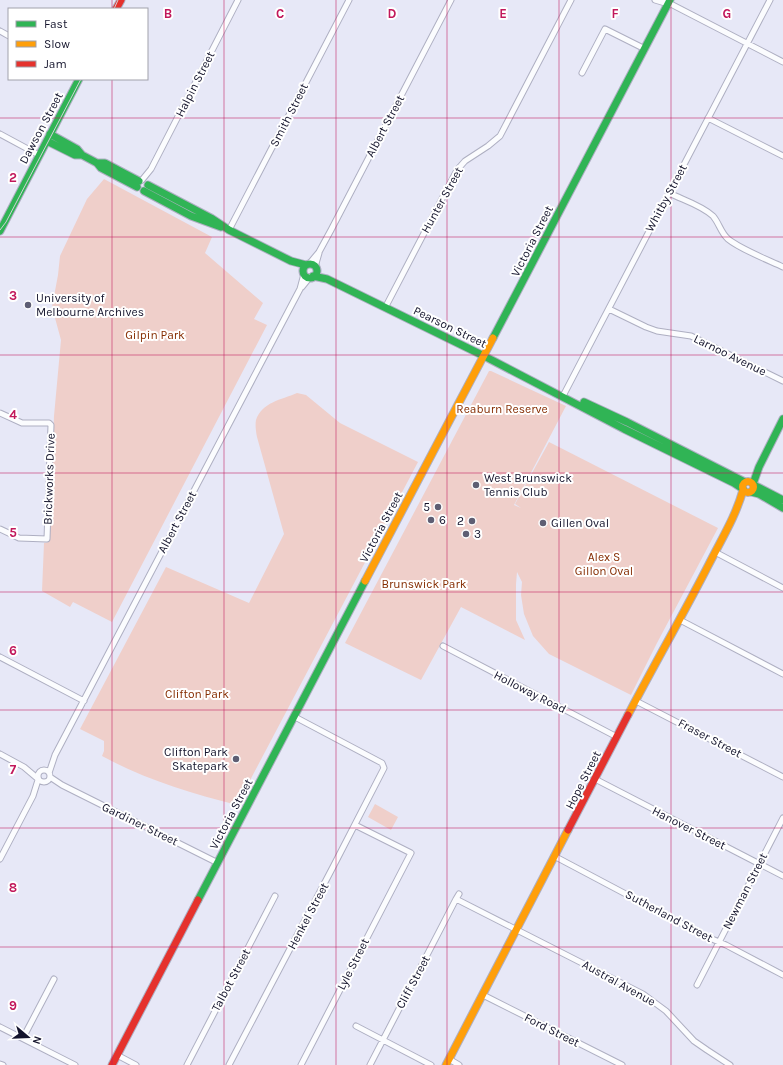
<svg xmlns="http://www.w3.org/2000/svg" width="783" height="1065" font-family="Karla,sans-serif">
<style>
.green{fill:#efcfca}
.lines{fill:none;stroke-linecap:round;stroke-linejoin:round}
.street-casing{stroke:#aeafc2;stroke-width:7}
.fast-casing{stroke:#aeafc2;stroke-width:9}
.slow-casing{stroke:#aeafc2;stroke-width:9}
.jam-casing{stroke:#aeafc2;stroke-width:9}
.street{stroke:#fbfcfe;stroke-width:5}
.fast{stroke:#30b455;stroke-width:7}
.slow{stroke:#ff9f0a;stroke-width:7}
.jam{stroke:#e5322d;stroke-width:7}
.tram{stroke:#d2d2d8;stroke-width:1}
.grid{fill:none;stroke:#c2185b;stroke-width:1;stroke-opacity:0.55}
.poi-dot{fill:#5e5e73;stroke:#fff;stroke-width:1.5}
.labels{text-anchor:middle;dominant-baseline:central;stroke-width:4;stroke-linejoin:round;paint-order:stroke}
.street-label{font-size:12px;fill:#14142c;stroke:#fff}
.poi-label{font-size:12px;fill:#14142c;stroke:#fff;text-anchor:start}
.park-label{font-size:12px;fill:#852c00;stroke:#fff}
.grid-label{font-size:13px;text-anchor:middle;font-weight:bold;fill:#c2185b;stroke:#fff;stroke-width:4;stroke-linejoin:round;paint-order:stroke}
</style>
<rect width="100%" height="100%" fill="#e7e8f7"/>
<path class="green" d="M104 179 212 237 205 253 263 303 254 319 267 325 112 622 73 602 70 607 42 591 44 543 49 542 54 416 61 340 52 307 58 275 60 256 87 199Z
M489 371H491L566 406 514 505 521 508 515 504 549 442 718 528 657 643 631 695 549 654 533 636 524 614 521 595 522 582 517 572 516 584V620L525 640 461 607 421 680 345 643Z
M297 393 306 395 340 423 418 462 237 805C190 793 144 779 102 756L104 751V741L80 729 166 567 249 603 284 534 257 437C256 432 255 425 256 420 262 402 281 400 297 393Z
M375 804 398 817 391 830 368 817Z"/>
<g class="lines">
<defs>
<path id="street" d="M655 0 665 3
M663 0 783 62
M0 31 9 36
M582 73 605 29 645 49
M708 118 783 156
M0 134 39 155
M142 180 151 169 238 0
M669 193C683 200 701 205 713 216 719 223 721 233 728 239 740 249 768 260 783 267
M229 230 349 0
M309 264 319 252 331 230 451 0
M315 267 319 253
M302 287 310 277
M385 308 457 170 465 161 488 146 500 136 571 0
M609 309 646 327 657 331 691 336 783 381
M563 396 770 0
M0 413 22 423H49L51 425 47 539 19 538 0 529
M715 552 783 588
M680 620 783 674
M443 646 617 737
M0 657 84 701
M636 701 783 777
M0 754 24 767 37 778
M38 776a6 6 0 1 1 12 0a6 6 0 1 1-12 0Z
M49 773 55 755 300 289 304 274
M50 777 62 785 218 863
M595 779 783 876
M554 856 705 936 726 945 783 975
M0 859 33 796 38 780
M459 894 456 899 643 994 666 1011 694 1041 707 1050 730 1065
M697 985 783 818
M483 995 622 1065
M356 1026 431 1065
M0 1027 75 1065
M23 1038 54 979
M117 1055 136 1065
M449 1059 459 1065
M0 1064 3 1065
M187 1065 275 896
M229 1065 334 865 384 768 382 763 295 717
M301 1065 411 853 355 825
M370 1065 456 899"/>
<path id="fast" d="M50 134 77 149 82 155 97 163 101 168 137 187
M47 141 75 155H82
M97 163H105L139 181
M148 185 211 218 229 230 291 261 306 265
M144 191 191 216 221 227
M0 231 79 79
M303 271a7 7 0 1 1 14 0a7 7 0 1 1-14 0Z
M313 276 327 279 484 356 624 429 734 483 743 489
M493 338 670 0
M584 402 627 422 745 482
M753 484 759 467 783 419
M754 485 783 500
M751 492 759 494 783 508
M198 900 365 581"/>
<path id="slow" d="M742.5 487a5.5 5.5 0 1 1 11 0a5.5 5.5 0 1 1-11 0Z
M365 581 493 338
M628 715C654 665 683 615 709 564 721 540 736 516 743 490
M446 1065 568 830"/>
<path id="jam" d="M116 9 121 0
M568 830 628 715
M112 1065 198 900"/>
</defs>
<use href="#street" class="street-casing"/>
<use href="#fast" class="fast-casing"/>
<use href="#slow" class="slow-casing"/>
<use href="#jam" class="jam-casing"/>
<use href="#street" class="street"/>
<use href="#fast" class="fast"/>
<use href="#slow" class="slow"/>
<use href="#jam" class="jam"/>
<path class="tram" d="M114 9 118 0
M0 230 6 222 81 79"/>
</g>
<path class="grid" d="M112 0V9M224 0V1065M336 0V1065M447 0V1065M559 0V1065M671 0V1065M112 79V1065M0 118H783M0 237H783M0 355H783M0 473H783M0 592H783M0 710H783M0 828H783M0 947H783"/>
<g class="poi-dot">
<circle cx="28" cy="305" r="4"/>
<circle cx="476" cy="485" r="4"/>
<circle cx="438" cy="507" r="4"/>
<circle cx="431" cy="520" r="4"/>
<circle cx="472" cy="521" r="4"/>
<circle cx="543" cy="523" r="4"/>
<circle cx="466" cy="534" r="4"/>
<circle cx="236" cy="759" r="4"/>
</g>
<g class="labels">
<g class="street-label">
<text transform="translate(195 84) rotate(-63)">Halpin Street</text>
<text transform="translate(289 115) rotate(-63)">Smith Street</text>
<text transform="translate(385 126) rotate(-62)">Albert Street</text>
<text transform="translate(41 128) rotate(-62)">Dawson Street</text>
<text transform="translate(666 198) rotate(-62)">Whitby Street</text>
<text transform="translate(442 200) rotate(-61)">Hunter Street</text>
<text transform="translate(532 241) rotate(-63)">Victoria Street</text>
<text transform="translate(450 327) rotate(26)">Pearson Street</text>
<text transform="translate(730 355) rotate(26)">Larnoo Avenue</text>
<text transform="translate(49 479) rotate(-88)">Brickworks Drive</text>
<text transform="translate(177 522) rotate(-62)">Albert Street</text>
<text transform="translate(381 527) rotate(-62)">Victoria Street</text>
<text transform="translate(530 692) rotate(27)">Holloway Road</text>
<text transform="translate(710 738) rotate(28)">Fraser Street</text>
<text transform="translate(583 780) rotate(-63)">Hope Street</text>
<text transform="translate(231 814) rotate(-62)">Victoria Street</text>
<text transform="translate(140 824) rotate(26)">Gardiner Street</text>
<text transform="translate(689 828) rotate(27)">Hanover Street</text>
<text transform="translate(745 891) rotate(-63)">Newman Street</text>
<text transform="translate(308 916) rotate(-62)">Henkel Street</text>
<text transform="translate(669 916) rotate(28)">Sutherland Street</text>
<text transform="translate(353 964) rotate(-63)">Lyle Street</text>
<text transform="translate(231 980) rotate(-62)">Talbot Street</text>
<text transform="translate(413 982) rotate(-62)">Cliff Street</text>
<text transform="translate(619 983) rotate(29)">Austral Avenue</text>
<text transform="translate(552 1030) rotate(27)">Ford Street</text>
</g>
<g class="poi-label">
<text x="36" y="298">University of<tspan x="36" dy="14">Melbourne Archives</tspan></text>
<text x="484" y="478">West Brunswick<tspan x="484" dy="14">Tennis Club</tspan></text>
<text x="430" y="507" text-anchor="end">5</text>
<text x="439" y="520">6</text>
<text x="464" y="521" text-anchor="end">2</text>
<text x="551" y="523">Gillen Oval</text>
<text x="474" y="534">3</text>
<text x="228" y="752" text-anchor="end">Clifton Park<tspan x="228" dy="14">Skatepark</tspan></text>
</g>
<g class="park-label">
<text x="155" y="335">Gilpin Park</text>
<text x="502" y="409">Reaburn Reserve</text>
<text x="604" y="557">Alex S<tspan x="604" dy="14">Gillon Oval</tspan></text>
<text x="424" y="584">Brunswick Park</text>
<text x="197" y="694">Clifton Park</text>
</g>
</g>
<g class="grid-label">
<text x="168" y="18">B</text>
<text x="280" y="18">C</text>
<text x="392" y="18">D</text>
<text x="503" y="18">E</text>
<text x="615" y="18">F</text>
<text x="727" y="18">G</text>
<text x="13" y="182">2</text>
<text x="13" y="300">3</text>
<text x="13" y="419">4</text>
<text x="13" y="537">5</text>
<text x="13" y="655">6</text>
<text x="13" y="774">7</text>
<text x="13" y="892">8</text>
<text x="13" y="1010">9</text>
</g>
<rect x="8" y="8" width="140" height="72" fill="#ffffff" stroke="#a1a1ab"/>
<rect x="16" y="21" width="20" height="6" fill="#30b455" stroke="#a1a1ab"/>
<text x="44" y="28" font-size="12" fill="#14142c">Fast</text>
<rect x="16" y="41" width="20" height="6" fill="#ff9f0a" stroke="#a1a1ab"/>
<text x="44" y="48" font-size="12" fill="#14142c">Slow</text>
<rect x="16" y="61" width="20" height="6" fill="#e5322d" stroke="#a1a1ab"/>
<text x="44" y="68" font-size="12" fill="#14142c">Jam</text>
<g transform="translate(28 1037) rotate(109)" stroke="#ffffff" stroke-width="3" paint-order="stroke">
<path d="M0-3L7 15L0 10L-7 15Z" fill="#14142c"/>
<text y="-6" font-size="11" font-weight="bold" text-anchor="middle" fill="#14142c">N</text>
</g>
</svg>
